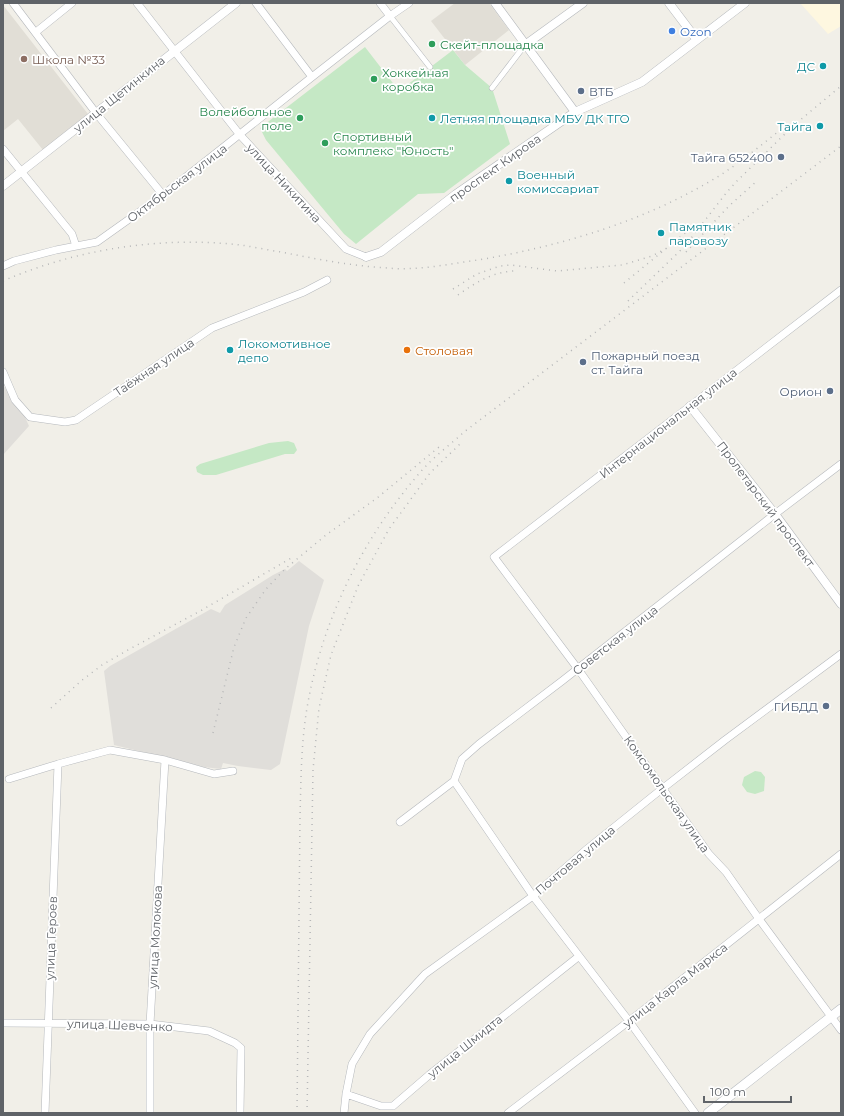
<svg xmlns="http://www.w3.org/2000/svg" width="844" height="1116" font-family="Montserrat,sans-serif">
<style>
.commercial{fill:#fef7e0}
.industrial{fill:#e0deda}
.education{fill:#e1ded6}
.green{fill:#c5e8c5}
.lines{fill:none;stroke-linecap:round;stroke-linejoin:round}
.pedestrian-casing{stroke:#b5b8bc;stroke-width:6}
.minor-casing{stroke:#b5b8bc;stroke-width:8}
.tertiary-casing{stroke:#b5b8bc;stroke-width:9}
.secondary-casing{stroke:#b6babf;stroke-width:10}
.pedestrian{stroke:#fff;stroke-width:5}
.minor{stroke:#fff;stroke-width:7}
.tertiary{stroke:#fff;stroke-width:8}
.secondary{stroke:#fff;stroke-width:9}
.rail{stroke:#b6b7b8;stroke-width:1.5;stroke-dasharray:1 5;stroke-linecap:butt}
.shop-dot{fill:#3f7fe0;stroke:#fff;stroke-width:1.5}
.leisure-dot{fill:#2e9e5b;stroke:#fff;stroke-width:1.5}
.education-dot{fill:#8d6e63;stroke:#fff;stroke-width:1.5}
.culture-dot{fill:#0f9aa8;stroke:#fff;stroke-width:1.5}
.service-dot{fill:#5c6f8a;stroke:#fff;stroke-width:1.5}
.food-dot{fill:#e8710a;stroke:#fff;stroke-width:1.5}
.labels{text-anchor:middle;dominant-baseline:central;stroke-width:3.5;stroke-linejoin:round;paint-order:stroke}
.shop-label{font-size:12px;fill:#366cbe;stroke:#fff;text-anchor:start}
.leisure-label{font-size:12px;fill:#27864d;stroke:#fff;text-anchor:start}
.education-label{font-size:12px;fill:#785e54;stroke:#fff;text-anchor:start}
.culture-label{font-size:12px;fill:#0d838f;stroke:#fff;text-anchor:start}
.service-label{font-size:12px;fill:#4e5e75;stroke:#fff;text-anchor:end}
.street-label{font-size:12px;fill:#5f6368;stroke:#fff}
.food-label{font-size:12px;fill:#c56008;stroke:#fff;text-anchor:start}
</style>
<rect width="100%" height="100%" fill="#f1efe8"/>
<path class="commercial" d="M800 3H841V26L828 34Z"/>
<path class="industrial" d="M3 385 24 415 29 426 3 455Z
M299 561 324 580 309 626 280 764 271 770 238 766 223 763 221 769 204 767 114 745 104 671 110 666 211 609 220 613 225 605 273 575 285 569 287 571Z"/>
<path class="education" d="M455 3H489L509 30 465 65 431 21Z
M3 5 88 114 43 150 18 119 3 131Z"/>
<path class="green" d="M365 47 399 91 453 50 465 65 492 88 510 144 444 193 418 194 356 244 344 234 266 140 260 128Z
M288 441 294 443 297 450 294 454H285L216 475H203L197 472 196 467 200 464 269 443Z
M755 771 761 772 765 777 764 791 755 794 747 792 742 785 744 777Z"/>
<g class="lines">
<defs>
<path id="pedestrian" d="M390 16 430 67
M492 88 525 45"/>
<path id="minor" d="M13 3 96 113 163 195
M137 3 240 135 346 249 366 257
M256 3 312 77
M380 3 390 16
M36 32 72 3
M3 149 72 234 76 246
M3 266 14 261 56 250 97 242 163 195 312 77 390 16 409 3
M841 290 494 557 578 669 709 854 726 872 759 919 841 1030
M3 372 15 400 30 417 65 422 76 420 212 328 304 292 327 280
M9 779 58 764 110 750 165 760 214 774 233 771
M454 781 533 896 629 1021 695 1113
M400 822 454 781 462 759 479 744 562 681 775 514 841 464
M3 1023 150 1024 209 1031 235 1043 241 1048 240 1113
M346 1094 381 1106H393L429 1075 578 957
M45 1113 58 764
M150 1113V1024L165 760
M344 1113 346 1094 352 1064 370 1034 425 974 533 896 587 849 653 796 725 740 841 654
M508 1113 641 1012 841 854"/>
<path id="tertiary" d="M495 3 575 112
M669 3 697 40
M525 45 583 3
M3 186 236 3
M366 257 381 252 456 194 575 112 642 82 745 3
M690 406 775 514 841 604"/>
<path id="secondary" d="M708 1113 841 1009"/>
</defs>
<use href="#pedestrian" class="pedestrian-casing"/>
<use href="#minor" class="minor-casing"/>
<use href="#tertiary" class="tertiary-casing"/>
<use href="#secondary" class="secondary-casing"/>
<use href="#pedestrian" class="pedestrian"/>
<use href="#minor" class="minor"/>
<use href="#tertiary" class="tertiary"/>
<use href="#secondary" class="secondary"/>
<path class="rail" d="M686 252 729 206 758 180
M3 281C77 249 160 236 241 245 254 247 268 250 281 252 316 259 352 266 388 268 418 271 448 264 478 260 561 246 642 222 714 179 739 164 761 145 784 127
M624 283 696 224
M453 289 477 274 500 266 511 265 557 271 622 265 652 256 671 246
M458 295C475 283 492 272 514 271
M628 301 685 246 727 192 737 181 793 126 841 86
M51 708 81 681 102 665 126 651 202 610 293 557
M213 733 234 647 246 618 266 589 285 569 326 535 377 498 439 447
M297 1113 300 817C301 780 301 744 307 708 322 619 364 535 424 468 436 455 451 444 464 432L841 146
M307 1113 313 770 319 708 331 655 358 586 389 529 430 473 460 444"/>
</g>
<circle class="shop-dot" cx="672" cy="31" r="4"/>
<g class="leisure-dot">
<circle cx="432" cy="44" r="4"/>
<circle cx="374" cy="79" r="4"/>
<circle cx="300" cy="118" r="4"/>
<circle cx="325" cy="143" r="4"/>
</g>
<circle class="education-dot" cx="24" cy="59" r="4"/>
<g class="culture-dot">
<circle cx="823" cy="66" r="4"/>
<circle cx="432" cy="118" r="4"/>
<circle cx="820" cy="126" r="4"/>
<circle cx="509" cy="181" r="4"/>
<circle cx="661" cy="233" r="4"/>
<circle cx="230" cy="350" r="4"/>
</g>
<g class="service-dot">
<circle cx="581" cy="91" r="4"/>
<circle cx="781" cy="157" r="4"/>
<circle cx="583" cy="362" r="4"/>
<circle cx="830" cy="391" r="4"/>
<circle cx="826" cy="706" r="4"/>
</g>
<circle class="food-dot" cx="407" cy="350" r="4"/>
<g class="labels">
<g class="shop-label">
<text x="680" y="31">Ozon</text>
</g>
<g class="leisure-label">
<text x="440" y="44">Скейт-площадка</text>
<text x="382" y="72">Хоккейная<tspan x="382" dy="14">коробка</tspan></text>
<text x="292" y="111" text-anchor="end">Волейбольное<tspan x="292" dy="14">поле</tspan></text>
<text x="333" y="136">Спортивный<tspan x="333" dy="14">комплекс "Юность"</tspan></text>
</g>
<g class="education-label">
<text x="32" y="59">Школа №33</text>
</g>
<g class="culture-label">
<text x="815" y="66" text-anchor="end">ДС</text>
<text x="440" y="118">Летняя площадка МБУ ДК ТГО</text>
<text x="812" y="126" text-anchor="end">Тайга</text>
<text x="517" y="174">Военный<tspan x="517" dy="14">комиссариат</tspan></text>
<text x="669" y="226">Памятник<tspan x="669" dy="14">паровозу</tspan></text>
<text x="238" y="343">Локомотивное<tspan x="238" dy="14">депо</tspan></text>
</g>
<g class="service-label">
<text x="589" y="91" text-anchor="start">ВТБ</text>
<text x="773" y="157">Тайга 652400</text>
<text x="591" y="355" text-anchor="start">Пожарный поезд<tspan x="591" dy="14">ст. Тайга</tspan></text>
<text x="822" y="391">Орион</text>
<text x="818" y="706">ГИБДД</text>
</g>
<g class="street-label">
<text transform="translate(119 94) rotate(-39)">улица Щетинкина</text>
<text transform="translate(495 168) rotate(-35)">проспект Кирова</text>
<text transform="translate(177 183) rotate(-37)">Октябрьская улица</text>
<text transform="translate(284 183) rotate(47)">улица Никитина</text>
<text transform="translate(154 367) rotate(-34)">Таёжная улица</text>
<text transform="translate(668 423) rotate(-38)">Интернациональная улица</text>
<text transform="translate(766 504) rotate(53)">Пролетарский проспект</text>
<text transform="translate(615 640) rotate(-38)">Советская улица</text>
<text transform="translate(667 794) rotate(55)">Комсомольская улица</text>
<text transform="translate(575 860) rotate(-40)">Почтовая улица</text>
<text transform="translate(155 937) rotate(-87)">улица Молокова</text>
<text transform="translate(51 938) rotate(-88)">улица Героев</text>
<text transform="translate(675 985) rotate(-38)">улица Карла Маркса</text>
<text transform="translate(120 1025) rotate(2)">улица Шевченко</text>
<text transform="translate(465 1046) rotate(-39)">улица Шмидта</text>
</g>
<g class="food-label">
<text x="415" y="350">Столовая</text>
</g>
</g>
<rect width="844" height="1116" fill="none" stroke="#5f6368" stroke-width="8"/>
<path d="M704 1096v6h87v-6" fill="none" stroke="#5f6368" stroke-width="2"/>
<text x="710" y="1096" font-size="12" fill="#5f6368" stroke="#ffffff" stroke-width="3" paint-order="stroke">100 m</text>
</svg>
